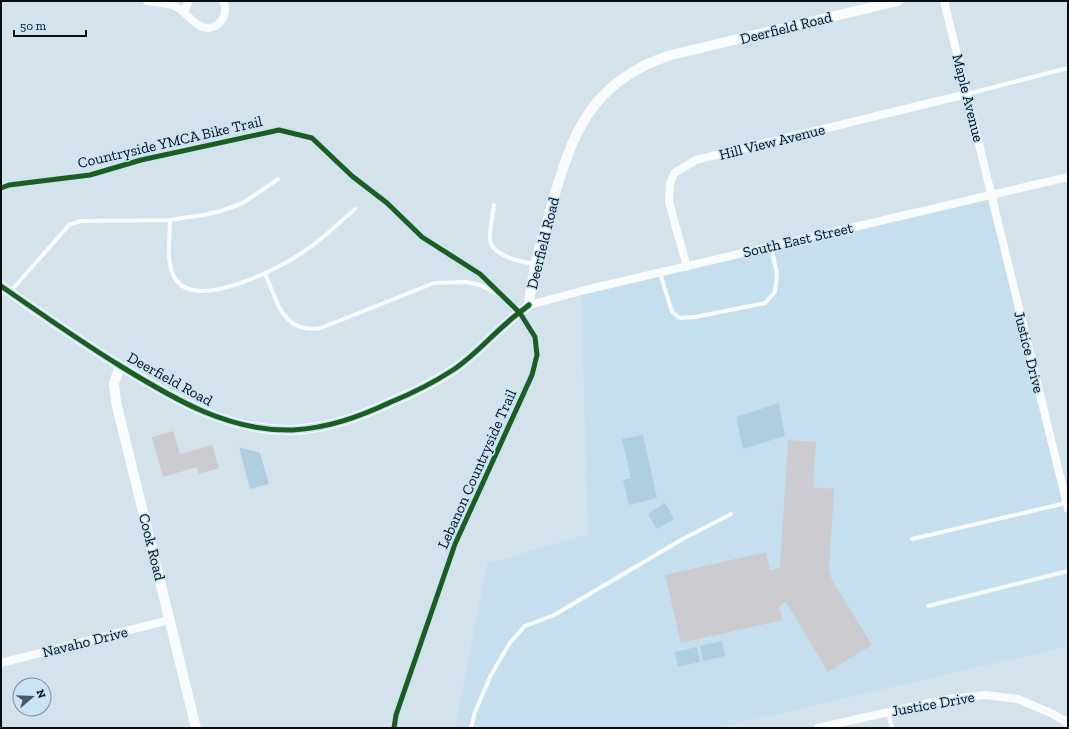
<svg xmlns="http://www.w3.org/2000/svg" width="1069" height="729" font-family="'Zilla Slab',serif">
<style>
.built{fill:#c5dfef}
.green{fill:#b0cee2}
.building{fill:#ccccd0}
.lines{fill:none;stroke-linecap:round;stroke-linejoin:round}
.service{stroke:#f9fbfc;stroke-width:4}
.minor{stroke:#f9fbfc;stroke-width:8}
.tertiary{stroke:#f9fbfc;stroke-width:10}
.cycleway-casing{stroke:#c9e4f6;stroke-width:8}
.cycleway{stroke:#1b5e20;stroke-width:5}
.labels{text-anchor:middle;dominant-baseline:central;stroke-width:3;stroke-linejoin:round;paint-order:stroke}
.street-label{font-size:15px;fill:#060e14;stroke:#c9e4f6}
</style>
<rect width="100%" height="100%" fill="#d4e2ec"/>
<path class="built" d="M991 195 1068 509V646L717 728H455L487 564 588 534 581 291Z"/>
<path class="green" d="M779 403 785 436 743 449 736 417Z
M643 435 657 498 629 505 623 480 631 478 622 439Z
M239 447 260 453 269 484 250 489Z
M665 503 674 519 657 529 648 514Z
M722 641 725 656 703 661 700 646Z
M697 647 700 662 678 667 675 652Z"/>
<path class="building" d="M173 431 180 454 212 445 219 468 199 474 197 467 163 477 152 437Z
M788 440 816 442 813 487 834 489 829 571 832 580 872 645 828 672 786 602 779 606 783 620 681 643 665 575 766 552 770 570 780 568Z"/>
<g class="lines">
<path class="service" d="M967 94 1068 68
M494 205C493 215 489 230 490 240 492 256 522 262 535 264
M170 220C170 239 165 264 176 280 198 311 283 267 306 250 324 238 339 223 355 209
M660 273 672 312 680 318 695 317 765 303 775 292 777 274 771 247
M265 274C278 302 282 334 321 328L434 283 466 282 480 285 501 296 519 312
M10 292 69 225 81 221 170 220 203 215 221 211 243 203 278 179
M912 539 1066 503
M928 606 1068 571
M888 712 892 728
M471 728 475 712 490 677 509 644 525 626 554 615 681 540 731 514"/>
<path class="minor" d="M147 1C155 2 164 3 172 5 186 10 190 22 202 27 218 32 230 15 223 1
M944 1C986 170 1026 340 1068 509
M184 11 189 1
M687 267 669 202 670 184 674 173 696 160 967 94
M529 305 585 290 1068 177
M1 663 169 620
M818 728 942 700 985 695 1018 699 1053 714 1068 723"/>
<path class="tertiary" d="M1 286C41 314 81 342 122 367 174 399 229 432 293 430 328 428 359 417 391 402 413 393 433 383 453 370 473 357 489 338 508 322 514 316 522 311 529 305 532 271 541 243 550 211 568 150 581 98 642 67 650 62 659 60 667 56L898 1
M120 366 114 383 116 402 196 728"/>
<defs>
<path id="cycleway" d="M1 188 9 185 90 175 141 160 279 130 312 138 352 176 387 203 422 237 480 274 520 313 535 337 537 355 532 375 455 544 396 715 394 728
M1 286C41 314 81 342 122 367 174 399 229 432 293 430 328 428 359 417 391 402 413 393 433 383 453 370 473 357 489 338 508 322 514 316 522 311 529 305"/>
</defs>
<use href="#cycleway" class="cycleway-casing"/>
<use href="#cycleway" class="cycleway"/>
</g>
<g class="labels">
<g class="street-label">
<text transform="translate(786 28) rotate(-14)">Deerfield Road</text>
<text transform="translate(968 98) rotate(76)">Maple Avenue</text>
<text transform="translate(170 142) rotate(-13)">Countryside YMCA Bike Trail</text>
<text transform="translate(772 142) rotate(-14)">Hill View Avenue</text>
<text transform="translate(798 240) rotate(-13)">South East Street</text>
<text transform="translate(543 243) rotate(-76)">Deerfield Road</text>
<text transform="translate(1029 352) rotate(76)">Justice Drive</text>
<text transform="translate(170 379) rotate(29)">Deerfield Road</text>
<text transform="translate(477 469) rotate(-66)">Lebanon Countryside Trail</text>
<text transform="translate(152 547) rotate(76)">Cook Road</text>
<text transform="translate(85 642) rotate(-14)">Navaho Drive</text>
<text transform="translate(933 704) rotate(-10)">Justice Drive</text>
</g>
</g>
<rect width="1069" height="729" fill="none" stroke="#060e14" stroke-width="4"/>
<g transform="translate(32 697) rotate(71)"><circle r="19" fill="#c9e4f6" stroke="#7b8e9c"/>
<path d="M0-3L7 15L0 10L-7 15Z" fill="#4e5860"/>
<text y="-6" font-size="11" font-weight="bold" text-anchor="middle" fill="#060e14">N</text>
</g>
<path d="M14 30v6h72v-6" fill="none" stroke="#060e14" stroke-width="2"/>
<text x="20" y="30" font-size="12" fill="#060e14" stroke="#c9e4f6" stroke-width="3" paint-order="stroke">50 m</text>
</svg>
